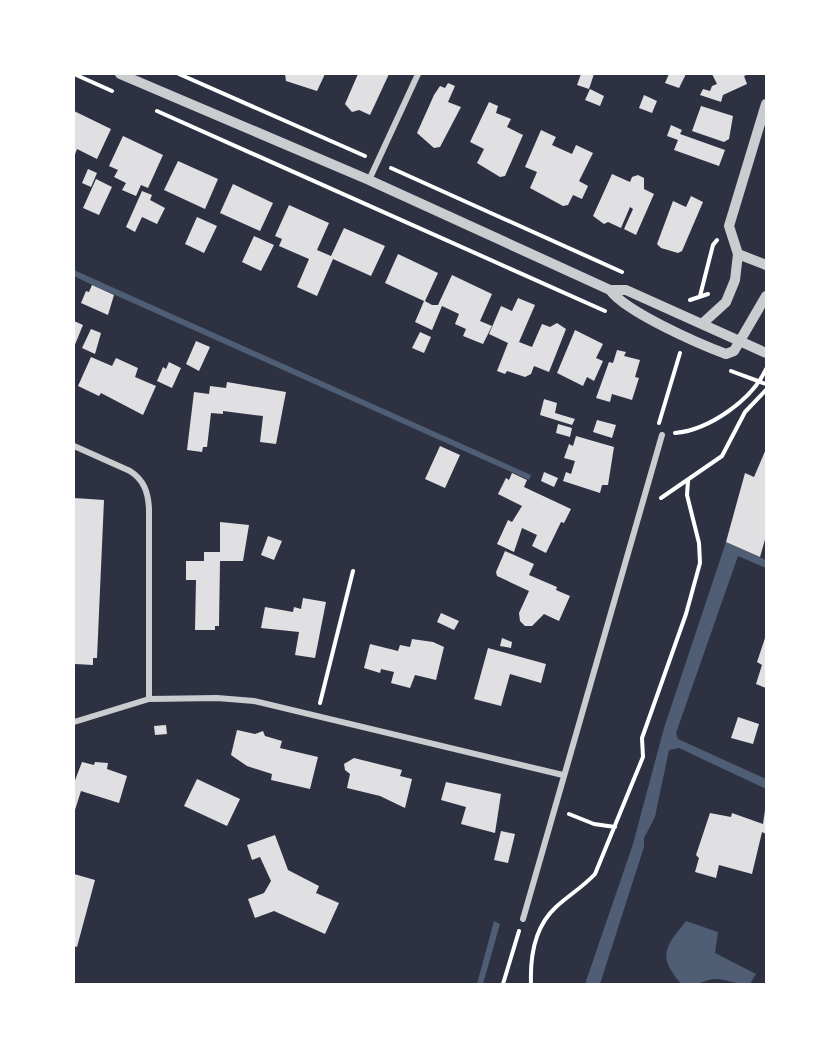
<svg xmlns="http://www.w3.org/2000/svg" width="840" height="1058" font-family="'Asap Condensed',sans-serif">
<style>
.water{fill:#4f5d75}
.building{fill:#e0e0e3}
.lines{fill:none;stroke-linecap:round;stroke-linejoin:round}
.path{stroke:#fff;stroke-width:4}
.minor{stroke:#caccd0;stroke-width:6}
.tertiary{stroke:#caccd0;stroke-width:10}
</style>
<rect width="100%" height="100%" fill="#2d3142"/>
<path class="water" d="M74 270 531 475 529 480 86 282 74 276Z
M726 542 766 560V568L738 556 676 733 678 739 766 779V789L679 748 669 750 655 817 644 838V847L600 984H585L633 844 664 728Z
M494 921 500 924 483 984H477Z
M686 921 718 932 715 953 756 974 750 984C737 985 729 980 718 979 707 978 699 986 686 984 679 984 677 979 673 973 657 952 673 938 686 921Z"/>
<path class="building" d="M285 74H325L317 91 286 81Z
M358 74H389L370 115 359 110 352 112 345 104Z
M581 74H594L589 89 577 85Z
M669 74H686L679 88 665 83Z
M712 74H749L744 76 747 84 723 95 721 102 700 95 703 89 710 91 712 86 717 84Z
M448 83 455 86 448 102 461 107 440 147 434 148 417 133 434 95 440 86 445 88Z
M590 89 604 96 600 106 585 100Z
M644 95 657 101 652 113 639 108Z
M489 102 498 106 496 113 511 119 507 127 523 135 505 176 500 177 477 163 484 149 470 142Z
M701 106 733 116 729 139 724 142 692 131Z
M74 111 111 129 97 159 77 149 74 157Z
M671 125 682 130 680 134 725 150 719 166 674 150 678 140 667 136Z
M541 130 556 137 552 145 572 154 576 145 593 153 579 181 588 186 582 199 573 195 568 205 563 206 530 188 537 172 525 167Z
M123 136 163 155 148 188 141 185 136 196 122 190 126 183 114 177 118 170 109 166Z
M178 161 218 179 205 209 164 190Z
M88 169 97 173 91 187 82 183Z
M612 174 630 182 632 177 638 175 644 178V189L654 194 636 235 624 229 633 209 630 207 621 228 608 222 604 224 593 216Z
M96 179 112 187 99 215 83 208Z
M233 184 273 203 260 231 220 213Z
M142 191 152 195 150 200 165 208 157 224 142 217 135 232 126 227Z
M691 196 703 202 682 251 678 253 661 248 657 244 673 201 686 207Z
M289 205 329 223 317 250 331 256 344 228 385 246 371 276 333 259 317 296 297 287 309 259 279 246 282 239 275 236Z
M197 217 217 226 204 253 185 244Z
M254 236 274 245 261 271 242 262Z
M398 254 438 273 425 301 432 305H438L452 275 492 294 480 321 492 326 483 344 463 336 466 329 455 324 459 314 442 306 432 330 415 322 424 301 385 283Z
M92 285 114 295 108 315 81 303 86 291 89 292Z
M518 298 535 305 519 342 532 347 542 324 550 327 557 323 566 329 549 372 534 366 531 374 525 377 507 371 505 374 497 371 508 343 489 334 501 306 512 311Z
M74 321 83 325 74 347Z
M91 329 101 333 95 354 82 348Z
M575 330 603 344 596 358 603 361 594 381 587 377 583 386 557 373Z
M420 332 431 337 424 353 412 348Z
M196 341 210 347 199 371 186 364Z
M617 350 626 352 624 356 640 360 635 377 639 378 632 400 612 394 610 402 596 398 609 362 613 363Z
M91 357 112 366 116 358 138 368 135 377 156 386 143 415 101 393 99 396 78 386Z
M169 362 181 368 172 388 157 381 163 367 166 369Z
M227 382 286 392 276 444 260 442 263 416 223 411V414L211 413 207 447H203L202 452 187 450 194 392 209 394 210 386 226 388Z
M544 399 557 403 555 413 575 419 572 425 540 415Z
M597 420 616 425 612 438 593 432Z
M558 424 572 428 570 437 556 433Z
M576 436 614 447 608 485H602L600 493 563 481 566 472 571 474 575 461 564 458 569 444 573 446Z
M440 446 460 455 445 488 425 479Z
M766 449V536L760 557 726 542 745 473 754 477Z
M544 472 558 478 554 487 541 481Z
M512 473 527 480 524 487 571 509 564 523 561 522 546 553 532 546 537 535 522 528 514 552 497 544 508 520 512 522 522 506 498 494 506 478 509 480Z
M74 498 104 500 97 658H93V665L75 664 74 657Z
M220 522 249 525 243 561H220L219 626H215V630H195L196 580H186V561H204V552H220Z
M268 536 282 541 274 560 261 555Z
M505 551 534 564 529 575 557 587 556 590 570 596 559 621 544 614 532 626H525L520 621 519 613 529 591 497 576 496 572Z
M303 598 326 602 315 658 295 655 299 632 261 628 265 607 293 612 294 607 301 609Z
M441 613 459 621 454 630 437 622Z
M766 635V688L756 684 762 665 757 662Z
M502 638 512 642 511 648 500 646Z
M412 639 433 642 444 647 436 680 415 675 410 688 391 683 394 672 381 669 380 673 364 668 370 644 398 651 400 645 410 647Z
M488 648 546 664 541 683 510 674 501 706 474 699Z
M738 717 759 724 753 744 731 738Z
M166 725 167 734 155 735 154 726Z
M237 730 255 734 263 731 265 736 282 741 280 748 318 757 310 789 271 780 272 774 247 766 231 755Z
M354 758 402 770 400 776 412 779 405 808 380 796 347 788 350 774 345 770 344 764Z
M82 762 94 765 95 762 108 763 107 769 127 776 119 803 81 791 74 813V783Z
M197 779 240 799 227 826 184 806Z
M446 782 501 794 495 833 461 824 466 807 441 800Z
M766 803V834L762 832 752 874 719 865 716 878 695 872 699 858 696 855 710 813 731 817 732 813 763 824Z
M501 831 515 834 508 863 494 860Z
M275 835 288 870 319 886 316 893 339 903 325 934 274 911 255 918 248 899 264 893 271 881 260 857 252 860 247 845Z
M74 874 95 880 77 947 74 946Z"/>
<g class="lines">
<path class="path" d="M74 74 112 91
M179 74 365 156
M157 111 605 311
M391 168 622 272
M700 296 713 245 717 240
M690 300 708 294
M731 371 766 384
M659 423 680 353
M675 433C709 430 752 400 766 369
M661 498 722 456 745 412 766 390
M320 703 353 571
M569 814 594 824 615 827
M503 984 519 931
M531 984C530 956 534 927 556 907 569 895 583 887 595 874L643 757 642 738 686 614 700 563 699 543 687 495 688 481"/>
<path class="minor" d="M369 180 418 74
M74 446 130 471C144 480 148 492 149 508V699
M74 722 149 699 217 698 254 701 563 775
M523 919 662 435"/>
<path class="tertiary" d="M120 74 369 180 610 290H626L766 353
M738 254 766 265
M610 290C626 312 699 344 726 354L734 351 766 296
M703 323 726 302 735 280 738 254 729 226 766 104"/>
</g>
<rect width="840" height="1058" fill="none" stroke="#ffffff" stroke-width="150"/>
</svg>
